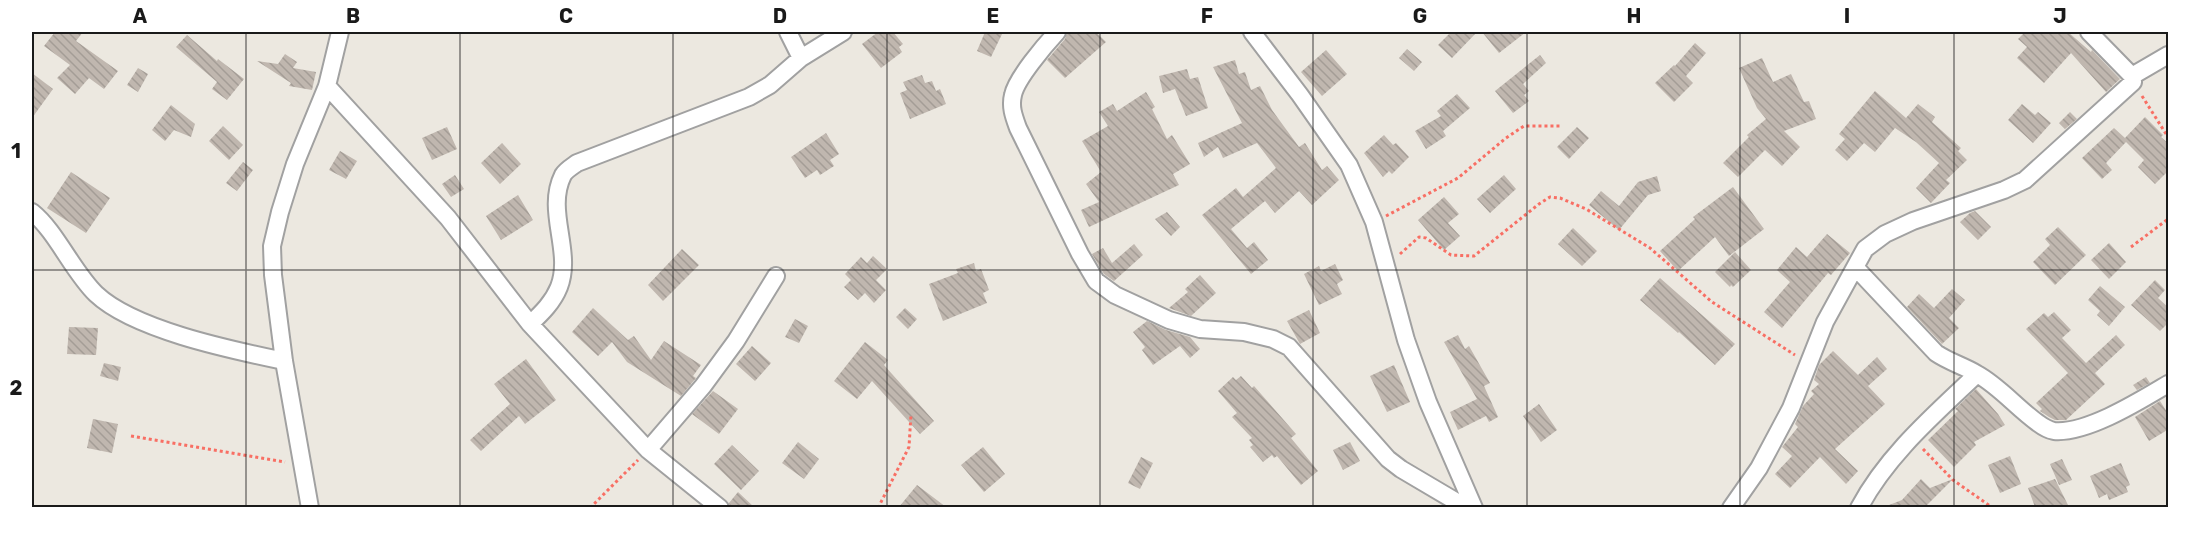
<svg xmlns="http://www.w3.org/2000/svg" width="2200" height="539" font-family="Rubik,sans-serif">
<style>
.building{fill:url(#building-back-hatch)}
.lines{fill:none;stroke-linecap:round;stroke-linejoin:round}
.minor-casing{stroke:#a1a1a1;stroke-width:20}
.path{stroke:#f86f64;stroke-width:3;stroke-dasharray:3 3;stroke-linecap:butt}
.minor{stroke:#fff;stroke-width:16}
.grid{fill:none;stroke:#1a1a1a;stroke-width:1.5;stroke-opacity:0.55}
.neatline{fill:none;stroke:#1a1a1a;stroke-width:2}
.grid-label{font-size:20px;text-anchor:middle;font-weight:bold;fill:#1a1a1a}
</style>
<defs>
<pattern id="building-back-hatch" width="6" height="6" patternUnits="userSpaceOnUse" patternTransform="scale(1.5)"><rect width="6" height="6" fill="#c0b7af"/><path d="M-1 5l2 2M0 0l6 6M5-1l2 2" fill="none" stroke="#a49d96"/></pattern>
</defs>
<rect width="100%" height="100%" fill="#ece8e0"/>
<path class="building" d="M55 32H83L76 41 118 71 104 89 89 78 75 94 57 78 70 65 44 46Z
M878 32H893L903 44 899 47 902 52 881 68 862 44Z
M985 32H1003L991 57 977 51Z
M1067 32H1096L1106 42 1065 78 1047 60 1065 39Z
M1451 32H1477L1452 58 1438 45Z
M1482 32H1526L1499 53Z
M2025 32H2068L2091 52 2092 50 2120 79 2106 92 2071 53 2044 83 2017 58 2027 47 2018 39Z
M187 35 217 61 218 59 244 79 227 100 212 89 217 82 176 47Z
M1695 43 1706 53 1686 76 1693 83 1674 102 1655 83 1674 65 1675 66Z
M1407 49 1422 62 1414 71 1399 58Z
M1326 50 1347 74 1322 96 1301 72Z
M285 54 297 62 293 68 316 72 312 90 289 86 291 83 257 61 278 64Z
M1540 55 1546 63 1523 84 1529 91 1524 95 1529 101 1513 113 1495 91Z
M1762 58 1773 82 1791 74 1804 102 1809 101 1816 119 1784 131 1800 147 1782 166 1765 150 1738 177 1723 163 1749 137 1747 135 1766 119 1757 108 1739 68Z
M1235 60 1239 74 1245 72 1251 90 1260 86 1272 110 1299 147 1305 143 1322 170 1327 166 1339 180 1312 205 1299 191 1275 213 1265 201 1231 229 1247 248 1254 242 1268 260 1251 274 1202 215 1236 188 1243 197 1276 168 1257 143 1223 158 1218 147 1204 157 1198 143 1242 123 1213 67Z
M138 68 148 74 138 92 127 85Z
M1187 69 1190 79 1198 77 1208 108 1186 116 1175 89 1163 93 1159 76Z
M32 73 53 89 32 118Z
M922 75 925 83 932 81 936 91 940 89 946 104 910 119 900 93 907 90 903 82Z
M1875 91 1906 118 1918 104 1935 117 1932 122 1961 148 1958 151 1967 160 1946 180 1950 183 1931 203 1916 188 1939 163 1916 142 1895 128 1875 152 1864 143 1847 161 1835 150 1845 139 1839 134Z
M1146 92 1155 107 1152 109 1167 139 1172 135 1190 164 1173 174 1179 185 1089 227 1081 210 1099 202 1086 184 1101 172 1082 141 1108 126 1099 112 1113 104 1117 111Z
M1457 94 1470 108 1443 131 1446 136 1426 149 1415 131 1441 116 1437 111Z
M2022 104 2035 115 2038 112 2051 123 2033 143 2008 120Z
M171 105 195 124 191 137 174 130 165 141 152 130Z
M2070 112 2077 119 2065 129 2059 123Z
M2145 117 2163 135 2161 137 2169 144V170L2155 184 2138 167 2144 160 2126 142 2106 163 2112 170 2102 179 2082 158 2114 128 2125 138Z
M223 126 243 145 229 160 209 141Z
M447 127 457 149 432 160 422 138Z
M1577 127 1589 138 1569 159 1557 147Z
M826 133 839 154 830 160 834 166 820 175 817 170 805 178 791 157Z
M1384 135 1393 145 1396 143 1409 157 1392 174 1389 171 1383 177 1364 153Z
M502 143 521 164 500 184 481 163Z
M340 151 357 161 346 179 329 170Z
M243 162 253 170 237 191 226 183Z
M71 172 110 198 86 233 47 208Z
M455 175 464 189 451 197 442 184Z
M1504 175 1516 189 1490 213 1477 199Z
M1657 176 1661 191 1648 195 1619 230 1589 205 1601 191 1619 206 1638 182Z
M1733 187 1764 229 1729 256 1715 237 1678 271 1660 251 1695 219 1693 217Z
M518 195 533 220 501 240 486 216Z
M1444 197 1459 214 1448 223 1460 236 1444 250 1418 220Z
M1975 211 1991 227 1978 240 1960 222 1970 213Z
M1167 212 1180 227 1171 236 1155 219Z
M2058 227 2086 255 2055 285 2033 262 2050 245 2045 239Z
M1573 228 1597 251 1582 266 1558 244Z
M1827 234 1850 253 1831 275 1828 273 1782 328 1764 312 1790 282 1777 270 1796 247 1807 257Z
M2109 243 2126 262 2109 279 2091 260Z
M1134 244 1143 255 1114 281 1104 274 1092 254 1103 248 1112 263Z
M682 249 699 265 663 301 648 285Z
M1735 252 1751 270 1733 287 1731 285 1730 287 1715 272Z
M873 256 887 269 876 280 886 290 874 303 865 293 858 300 844 287 851 280 845 274 861 257 867 263Z
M974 263 976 271 981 269 989 290 983 293 987 303 943 321 929 284 958 273 956 269Z
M1335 264 1343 280 1337 284 1342 294 1319 305 1304 274 1319 266 1321 271Z
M1200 275 1216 293 1191 316 1169 308 1188 292 1185 289Z
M1660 278 1735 344 1715 365 1679 332 1678 333 1640 300Z
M2155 280 2165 290 2158 298 2169 308V322L2160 331 2131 305Z
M2100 286 2125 307 2109 326 2097 315 2100 311 2088 300Z
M1952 289 1965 300 1949 318 1959 328 1942 344 1907 307 1919 294 1934 308Z
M593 308 628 340 634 336 651 360 664 341 701 365 693 376 696 378 681 396 627 362 612 342 598 356 572 332Z
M905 308 917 319 908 329 896 317Z
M1309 310 1320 333 1300 344 1287 321Z
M2054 312 2071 330 2062 338 2086 363 2116 335 2125 345 2095 373 2105 384 2066 420H2055L2049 417 2040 411 2042 409 2036 403 2068 373 2026 329 2044 313 2048 317Z
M795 319 808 326 799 343 785 337Z
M1147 321 1166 330 1190 337 1200 349 1190 358 1180 346 1153 365 1142 350 1145 347 1133 332Z
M69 327 98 328 96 355 67 354Z
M1458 335 1465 349 1469 346 1490 383 1484 386 1498 417 1489 422 1486 416 1458 430 1450 412 1477 399 1444 342Z
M865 342 888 360 884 365 934 421 920 434 872 381 857 399 834 381Z
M752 346 771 363 755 381 736 364Z
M1833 351 1858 375 1877 357 1887 369 1868 386 1885 404 1835 449 1858 471 1846 484 1820 457 1790 488 1775 474 1792 456 1782 447 1798 427 1795 424 1803 406 1814 394 1811 391 1819 384 1814 380 1819 365Z
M526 359 556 400 525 424 519 416 481 451 470 440 510 404 494 384Z
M104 363 121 367 118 381 100 376Z
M1394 365 1410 402 1387 412 1370 376Z
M1241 376 1252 388 1254 386 1296 434 1291 438 1318 471 1301 485 1277 456 1274 458 1272 455 1263 462 1250 447 1253 445 1249 440 1252 438 1232 417 1237 413 1218 391 1233 377 1236 380Z
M2146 377 2150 383 2137 390 2133 385Z
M1976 389 1998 414 2005 425 1974 442 1976 445 1954 467 1928 440 1958 411 1955 409Z
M713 391 738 409 719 434 692 414Z
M2160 401 2169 415V429L2149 441 2135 417Z
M1539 404 1557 430 1541 442 1523 416Z
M93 419 118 424 112 453 87 448Z
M798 442 819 459 804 479 782 463Z
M1350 442 1360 461 1343 470 1333 450Z
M732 445 759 471 741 490 714 464Z
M983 447 1005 474 984 492 961 465Z
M2010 456 2021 484 2000 493 1988 465Z
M1141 457 1153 463 1140 489 1128 483Z
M2062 459 2072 480 2059 485 2050 464Z
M2121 463 2130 485 2126 487 2128 492 2109 500 2107 494 2099 498 2090 476Z
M1921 479 1930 488 1953 479 1925 507H1884L1902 500Z
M2055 479 2069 507H2035L2028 488Z
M917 485 946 507H899Z
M738 492 754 507H730L729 503Z"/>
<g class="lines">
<defs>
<path id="minor" d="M788 32 801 58 843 32
M1057 32C1045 45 1016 79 1013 95 1010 107 1014 117 1018 128L1080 254 1096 281 1115 295 1169 320 1200 329 1244 332 1273 339 1289 347 1388 459 1401 469 1467 508
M1252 32 1300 95 1349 165 1374 222 1406 340 1428 402 1474 508
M2089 32 2132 76
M327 86 448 218 530 324 648 450 720 508
M32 212C56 231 73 272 96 294 134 330 232 350 284 361
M1855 267 1936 353C1949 362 1964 366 1977 374 1999 386 2017 408 2038 423 2042 426 2049 430 2054 431 2087 434 2141 400 2168 384
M530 324C542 313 553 302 559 287 573 251 545 211 563 175 566 170 573 166 577 163L749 97 770 85 801 58
M648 450 703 386 736 341 776 276
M310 508 284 361 273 275 272 246 280 212 295 164 327 86 340 32
M1731 508 1759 468 1791 408 1825 322 1865 249 1885 234 1913 221 2004 190 2025 180 2133 82 2132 76 2168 55
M1859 508C1887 455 1935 414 1977 374"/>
</defs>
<use href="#minor" class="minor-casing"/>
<path class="path" d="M2142 96 2168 137
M1386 216 1458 178 1506 138 1524 126H1560
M2131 247 2168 219
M1400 254 1419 237 1426 238 1451 255 1474 256 1539 204 1550 197 1560 198 1586 209 1650 248 1712 302 1795 355
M131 436 285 462
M1923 449 1953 480 1993 508
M590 508 638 460
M878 508 909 447 911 414"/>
<use href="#minor" class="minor"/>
</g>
<path class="grid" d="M246 32V508M460 32V508M673 32V508M887 32V508M1100 32V508M1313 32V508M1527 32V508M1740 32V508M1954 32V508M32 270H2168"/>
<rect width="2200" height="539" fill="none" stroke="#ffffff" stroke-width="66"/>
<rect x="33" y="33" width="2134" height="473" class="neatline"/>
<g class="grid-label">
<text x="140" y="23">A</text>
<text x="353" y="23">B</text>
<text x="566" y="23">C</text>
<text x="780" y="23">D</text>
<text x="993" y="23">E</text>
<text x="1207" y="23">F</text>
<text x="1420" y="23">G</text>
<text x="1634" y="23">H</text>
<text x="1847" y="23">I</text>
<text x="2060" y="23">J</text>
<text x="16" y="158">1</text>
<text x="16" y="395">2</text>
</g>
</svg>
